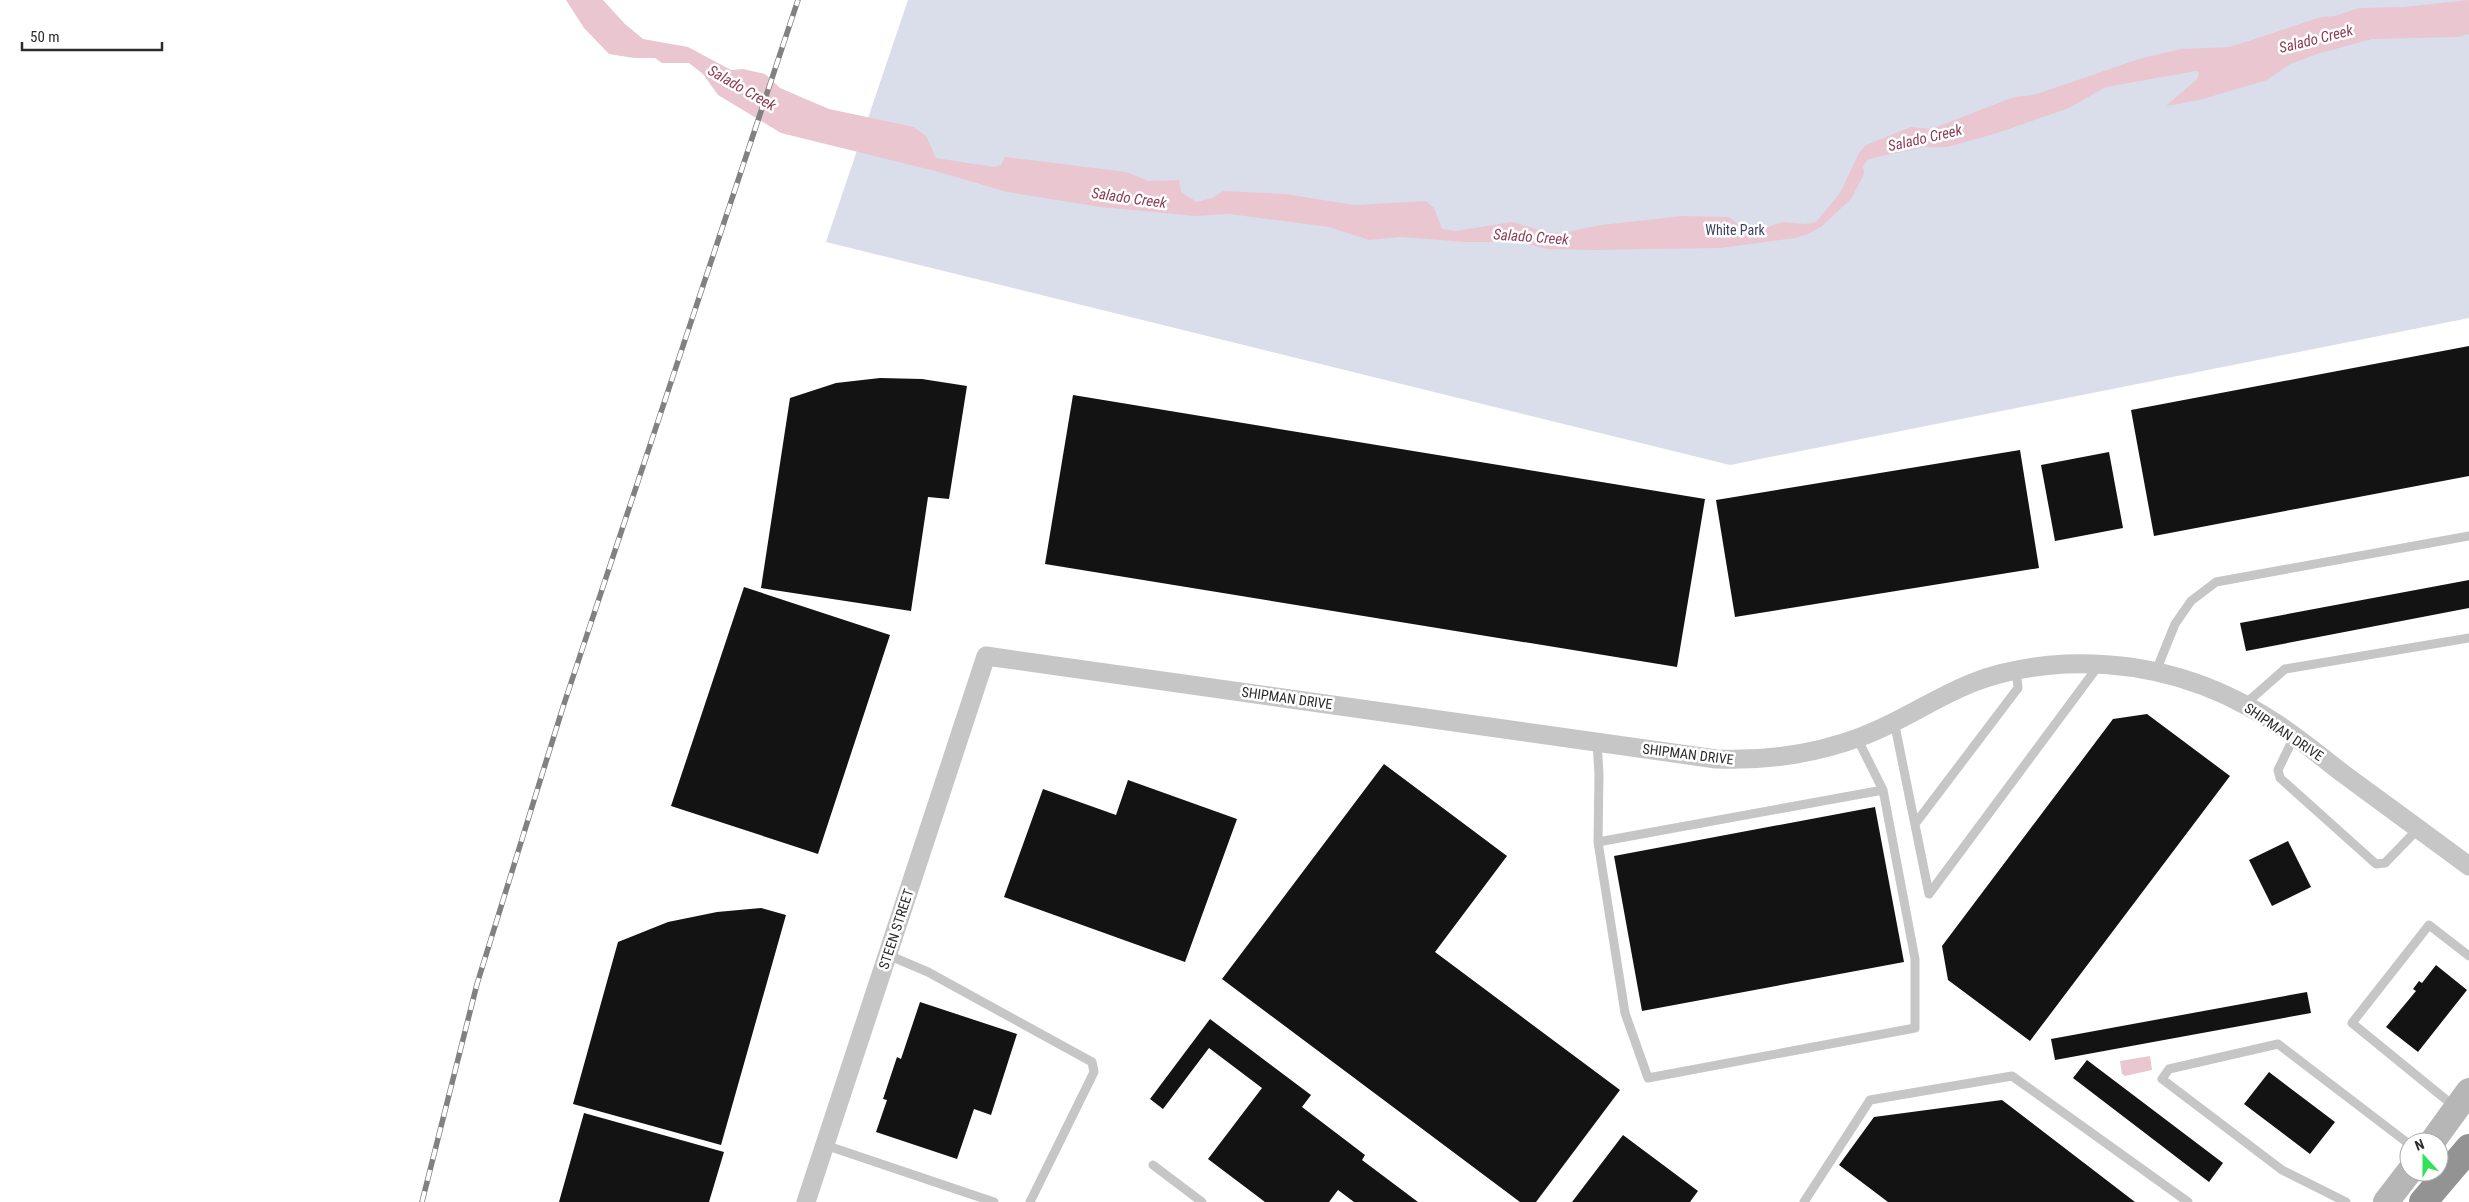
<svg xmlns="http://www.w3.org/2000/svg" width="2469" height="1202" font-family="'Roboto Condensed',sans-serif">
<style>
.green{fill:#dadeea}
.water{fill:#eac6d1}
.building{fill:#131313}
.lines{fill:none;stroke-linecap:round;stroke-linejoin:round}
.service{stroke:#c6c6c6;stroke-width:9}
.minor{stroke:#c6c6c6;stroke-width:19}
.secondary{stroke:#b6b6b6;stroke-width:26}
.motorway{stroke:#939393;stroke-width:28}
.rail-casing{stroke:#818181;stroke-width:5.5}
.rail{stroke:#fff;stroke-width:4;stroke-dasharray:11;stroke-linecap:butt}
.labels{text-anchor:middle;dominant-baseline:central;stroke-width:5;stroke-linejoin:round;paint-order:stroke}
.park-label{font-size:14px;fill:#3b4267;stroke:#fff}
.street-label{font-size:14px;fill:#2c2c2c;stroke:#fff}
.water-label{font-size:15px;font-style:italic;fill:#8c3d55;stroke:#fff}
</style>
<rect width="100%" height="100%" fill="#fff"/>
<path class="green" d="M908 0H2469V318L1730 465 826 242Z"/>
<path class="water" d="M566 0H603L625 24 643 39 688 47 731 70 743 69 765 74 780 88 829 109 914 127 926 136 936 158 994 167 1001 165 1005 157 1126 172 1149 181 1179 180 1181 192 1197 202 1212 198 1223 191 1286 194 1354 205 1426 201 1434 208 1442 229 1456 231 1512 222 1546 232 1562 233 1601 225 1683 216 1729 217 1743 228 1753 229 1765 228 1782 222 1805 224 1816 222 1840 193 1859 153 1866 145 1911 127 1931 129 2014 97 2034 95 2139 59 2181 49 2230 47 2321 17 2335 16 2359 8 2403 7 2469 0V34L2458 37 2372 39 2317 54 2290 64 2267 80 2200 100 2166 106 2197 79 2199 73 2196 71 2106 87 2069 108 1997 133 1948 147H1924L1873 158 1867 160 1863 167 1864 174 1851 199 1822 226 1810 233 1796 238 1720 248 1593 250 1547 249 1520 242H1466L1401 237 1369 240 1329 227 1229 214 1195 216 1101 207 1007 192 939 172 781 133 718 95 703 74 689 63H662L655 58H634L609 54 584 28Z
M2150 1056 2152 1070 2125 1076 2122 1074 2120 1061Z"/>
<path class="building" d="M2469 346V476L2154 536 2131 410Z
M880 378 922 379 967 386 949 499 928 497 911 611 761 588 790 398 836 383Z
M1073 395 1705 499 1677 667 1045 564Z
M2020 450 2039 568 1735 617 1716 500Z
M2109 452 2123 528 2055 541 2041 465Z
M2469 580V608L2246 651 2240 623Z
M744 587 890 635 818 854 671 806Z
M2147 714 2230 776 2030 1041 1948 980 1942 946 2113 719Z
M1384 764 1507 856 1435 952 1620 1090 1536 1202H1520L1222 979Z
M1128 780 1237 819 1185 962 1004 897 1043 789 1116 815Z
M1875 807 1904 962 1642 1011 1614 856Z
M2288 841 2311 887 2272 906 2249 860Z
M761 908 786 915 721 1145 573 1104 618 942 668 922 717 912Z
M2436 965 2467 990 2418 1052 2386 1027 2416 991 2413 989 2419 981 2422 983Z
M2307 992 2311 1013 2055 1060 2051 1039Z
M920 1002 1017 1034 991 1115 974 1109 957 1159 876 1132 887 1100 883 1099 897 1057 901 1059Z
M1210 1019 1311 1095 1302 1107 1365 1155 1362 1160 1418 1202H1354L1338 1190 1329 1202H1265L1208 1159 1262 1088 1209 1048 1163 1109 1150 1099Z
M2087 1060 2223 1163 2209 1182 2073 1078Z
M2269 1072 2335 1122 2310 1154 2244 1104Z
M2002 1100 2135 1202H1888L1839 1165 1874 1117Z
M584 1113 724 1152 709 1202H559Z
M1623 1135 1698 1191 1690 1202H1572Z"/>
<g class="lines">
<path class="service" d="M2156 671 2175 624 2191 601 2216 582 2469 536
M2244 705 2285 669 2469 638
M1894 721 1929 894 2099 665
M2294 737 2278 770 2280 778 2376 864 2385 863 2418 829
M1597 742 1599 774 1598 842 1625 1013 1648 1078 1915 1028V959L1883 790 1857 738
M1915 824 2018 688 2016 670
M1598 842 1883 790
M888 955 928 972 1092 1062 1094 1072 1030 1202
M2455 1107 2352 1023 2429 925 2469 956
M825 1145 994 1202
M1153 1165 1202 1202
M1804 1202 1870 1100 2012 1076 2188 1202
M2346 1202 2282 1170 2162 1079 2169 1069 2278 1044 2409 1144"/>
<path class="minor" d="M806 1202 986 656 1716 759C1766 761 1816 754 1863 736 1901 722 1934 698 1972 683 2001 671 2034 666 2065 664 2139 661 2209 680 2271 720 2297 736 2320 756 2345 775 2386 805 2428 836 2469 866"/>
<path class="secondary" d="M2432 1142 2469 1091
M2386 1202 2409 1172"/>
<path class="motorway" d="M2423 1202 2469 1148"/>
<defs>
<path id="rail" d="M422 1202 477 984 563 707 798 0"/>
</defs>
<use href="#rail" class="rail-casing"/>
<use href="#rail" class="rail"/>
</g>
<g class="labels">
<g class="park-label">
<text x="1735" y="230">White Park</text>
</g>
<g class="street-label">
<text transform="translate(1287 698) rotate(8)">SHIPMAN DRIVE</text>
<text transform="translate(2284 732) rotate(34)">SHIPMAN DRIVE</text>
<text transform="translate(1688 754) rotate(7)">SHIPMAN DRIVE</text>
<text transform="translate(896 929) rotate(-72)">STEEN STREET</text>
</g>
<g class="water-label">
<text transform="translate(2316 39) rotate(-14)">Salado Creek</text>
<text transform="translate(742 88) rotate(30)">Salado Creek</text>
<text transform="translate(1925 138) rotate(-13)">Salado Creek</text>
<text transform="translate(1129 198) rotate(8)">Salado Creek</text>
<text transform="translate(1531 237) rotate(4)">Salado Creek</text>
</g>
</g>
<g transform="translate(2424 1157) rotate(339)"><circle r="24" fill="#ffffff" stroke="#ababab"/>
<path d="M0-4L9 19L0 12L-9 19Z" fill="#31e15a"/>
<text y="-8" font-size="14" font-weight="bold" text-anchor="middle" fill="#2c2c2c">N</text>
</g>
<path d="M22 42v8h140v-8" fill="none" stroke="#2c2c2c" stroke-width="2.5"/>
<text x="30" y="42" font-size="15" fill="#2c2c2c" stroke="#ffffff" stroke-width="4" paint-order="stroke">50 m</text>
</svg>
